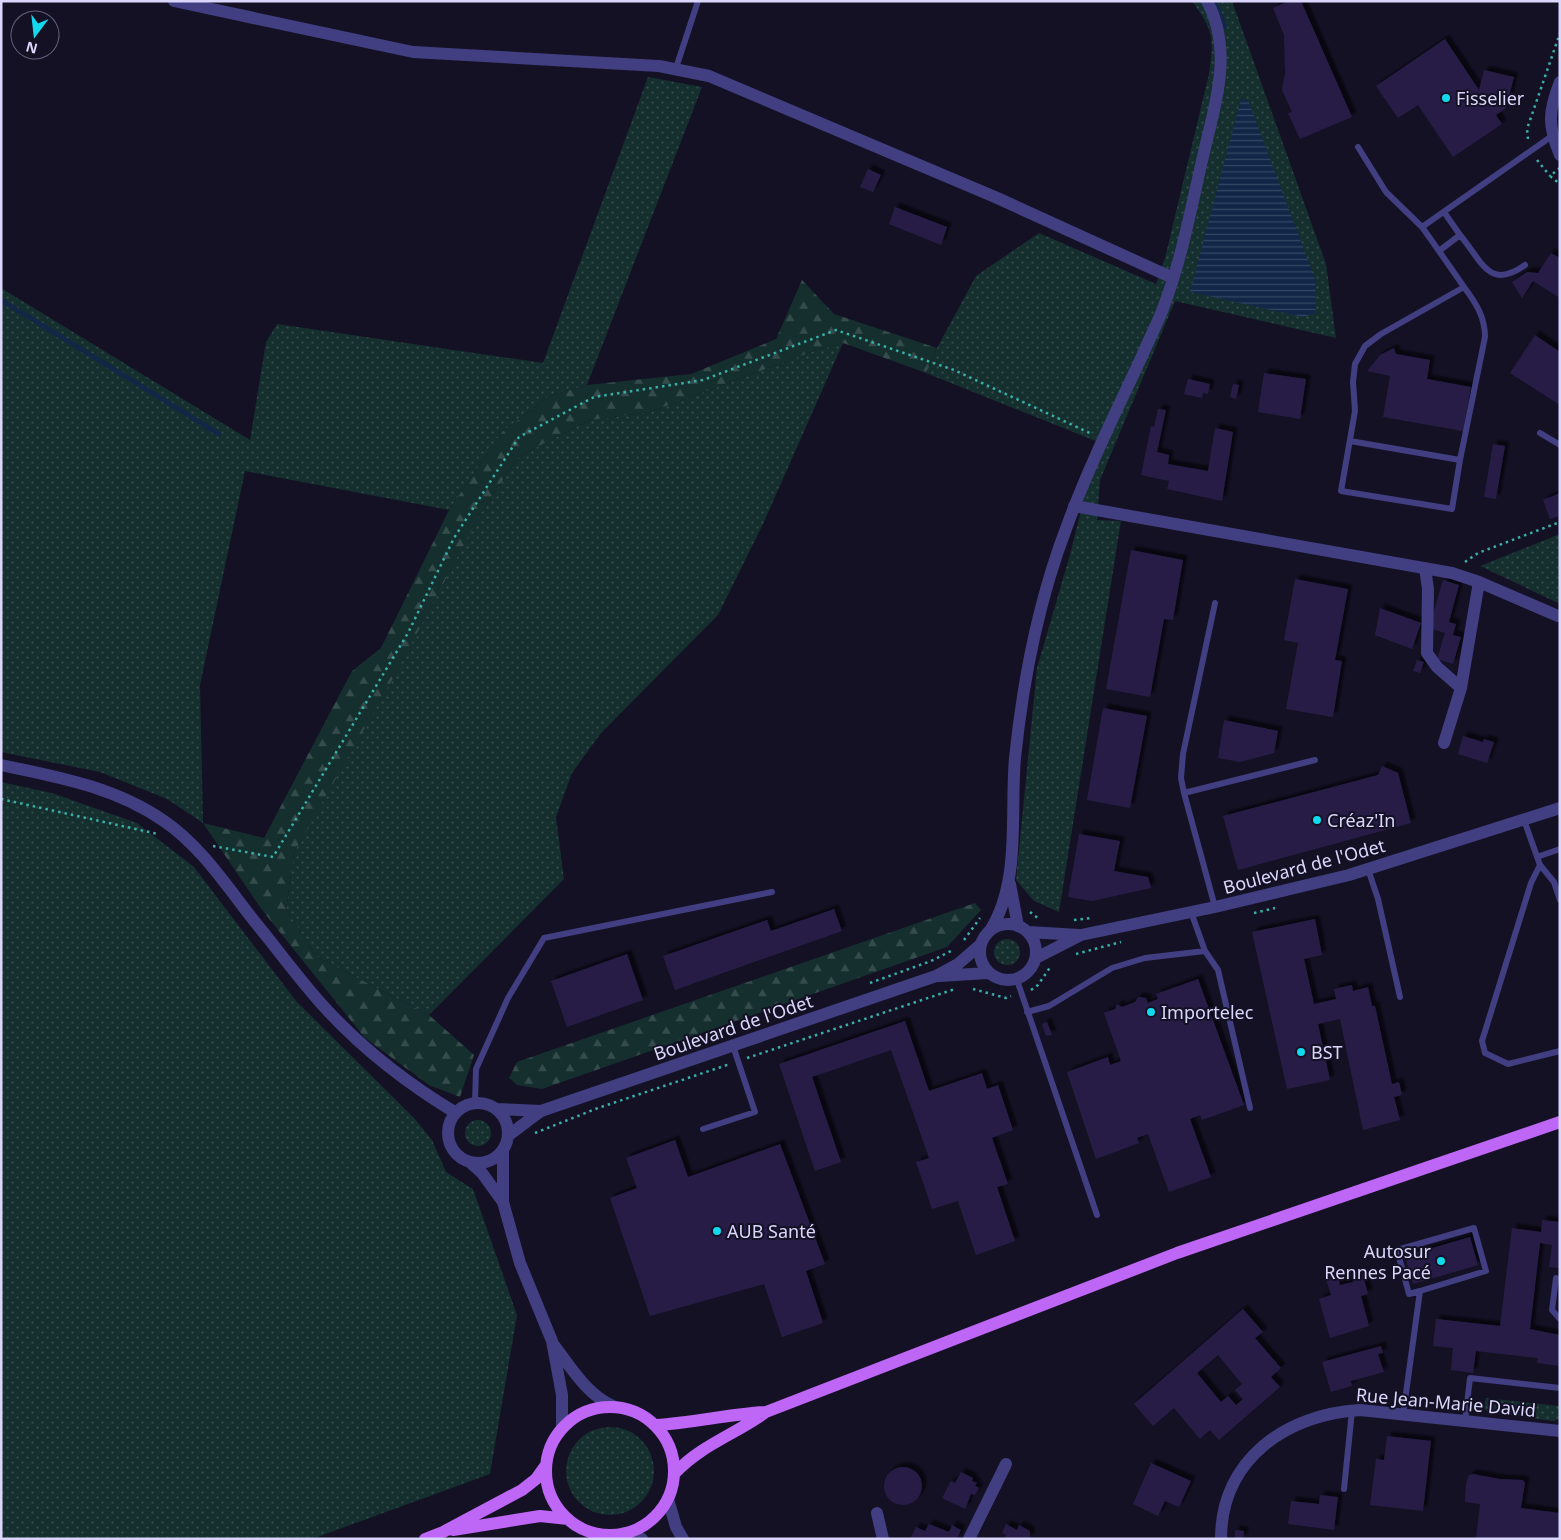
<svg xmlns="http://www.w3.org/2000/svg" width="1561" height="1540" font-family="'Noto Sans',sans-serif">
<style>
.grass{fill:url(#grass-dots)}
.forest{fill:url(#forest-firs)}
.water{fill:url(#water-rules)}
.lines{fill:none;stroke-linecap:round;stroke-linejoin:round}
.stream{stroke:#122748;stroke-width:4.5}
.building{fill:#261e45;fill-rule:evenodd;filter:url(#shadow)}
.path{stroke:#38b0a8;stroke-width:2.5;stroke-dasharray:2.5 4;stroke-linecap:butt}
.service{stroke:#413f81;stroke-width:6}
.minor{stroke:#413f81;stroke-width:12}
.tertiary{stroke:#413f81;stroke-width:12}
.primary{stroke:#be66f5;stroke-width:12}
.poi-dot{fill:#11daef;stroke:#141125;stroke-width:2}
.labels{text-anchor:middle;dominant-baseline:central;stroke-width:4;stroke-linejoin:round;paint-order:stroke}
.poi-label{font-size:18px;fill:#dbd7fc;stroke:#141125;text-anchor:start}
.street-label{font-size:18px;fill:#dbd7fc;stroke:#141125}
</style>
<defs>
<pattern id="grass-dots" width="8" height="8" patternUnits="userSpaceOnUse" patternTransform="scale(1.25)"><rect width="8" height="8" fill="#142f2d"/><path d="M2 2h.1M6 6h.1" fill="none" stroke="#364c4c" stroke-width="1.8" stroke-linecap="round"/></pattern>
<pattern id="forest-firs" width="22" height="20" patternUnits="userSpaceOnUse" patternTransform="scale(1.25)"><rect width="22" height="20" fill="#142f2d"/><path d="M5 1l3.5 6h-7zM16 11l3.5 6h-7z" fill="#364c4c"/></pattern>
<pattern id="water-rules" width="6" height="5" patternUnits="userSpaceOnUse" patternTransform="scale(1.25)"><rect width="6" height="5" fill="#122748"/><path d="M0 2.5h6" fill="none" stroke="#344663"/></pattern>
<filter id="shadow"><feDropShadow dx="4.5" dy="-4.5" stdDeviation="1" flood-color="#0009"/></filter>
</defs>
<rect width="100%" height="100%" fill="#141125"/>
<path class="grass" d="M1192 1H1232L1326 264 1336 338 1175 301 1100 480 1097 520 1121 521 1059 912 1034 901 1016 880 1037 668 1071 551 1098 442 926 373 937 348 976 276 1039 233 1156 284 1165 258 1209 74C1214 38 1214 31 1192 1Z
M648 77 702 87 587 385 549 396 502 432 449 510 245 471 200 685 203 823 167 799 100 772 1 752V288L250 440 266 342 277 324 543 363Z
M843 343 763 524 718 615 601 733 572 773 556 817 564 879 429 1015 317 957 286 910 294 852 480 514 519 456 590 420 650 412 814 351Z
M1560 534V604L1480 566Z
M1 782 52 793 137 823 194 867 296 1001 415 1119 432 1140 446 1172 473 1189 517 1315 490 1474 312 1539H1Z
M994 952a13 13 0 1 1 26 0a13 13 0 1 1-26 0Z
M465 1133a13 13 0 1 1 26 0a13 13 0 1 1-26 0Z
M1486 1398 1559 1406 1560 1403V1419L1553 1421 1488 1412 1484 1408Z
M566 1471a44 44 0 1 1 88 0a44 44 0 1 1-88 0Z"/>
<path class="forest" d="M802 280 834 314 937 348 926 373 843 343 814 351 650 412 590 420 519 456 480 514 396 673 294 852 286 910 317 957 429 1015 474 1055 460 1097 429 1085 365 1038 262 910 203 823 264 838 352 671 381 648 449 510 502 432 549 396 587 385 691 374 776 339Z
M975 903 981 910 947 947 542 1089 517 1085 509 1078 517 1062Z"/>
<path class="water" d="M1241 99 1248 100 1315 279 1316 313 1303 317 1190 292Z"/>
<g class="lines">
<path class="stream" d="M1215 1 1225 27
M1 300 219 434"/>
</g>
<path class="building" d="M1289 1H1301L1352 117 1300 139 1288 113 1292 112 1282 90 1285 73 1284 35 1273 8Z
M1445 39 1479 90 1484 70 1514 77 1506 108 1496 115 1502 124 1453 157 1418 105 1398 118 1376 86Z
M868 169 881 175 873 192 860 187Z
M895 207 947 227 941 245 889 224Z
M1551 253 1560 258V298L1533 281 1522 298 1512 282 1527 272 1538 273Z
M1535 335 1560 352V405L1510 373Z
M1394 348 1396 354 1430 360 1427 379 1471 387 1463 431 1383 417 1390 376 1367 371 1380 355Z
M1264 373 1306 379 1300 419 1258 412Z
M1188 379 1210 384 1208 394 1203 393 1202 398 1184 394Z
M1233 384 1239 385 1236 399 1230 397Z
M1158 409 1166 410 1157 452 1169 455 1168 464 1208 471 1215 428 1233 432 1222 501 1167 489 1169 481 1141 475 1151 426 1154 427Z
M1493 444 1505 446 1496 499 1484 497Z
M1560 493V516L1550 519 1543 500Z
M1131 550 1183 560 1173 620 1164 619 1150 697 1106 689Z
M1295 579 1348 589 1335 660 1342 661 1333 717 1286 709 1298 643 1284 640Z
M1443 580 1459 585 1449 622 1456 624 1453 635 1461 637 1453 664 1437 659 1445 633 1429 628Z
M1380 608 1421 623 1412 649 1375 635Z
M1417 660 1424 662 1420 673 1413 671Z
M1103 708 1147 716 1130 808 1087 800Z
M1224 720 1278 731 1274 753 1240 762 1218 758Z
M1463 736 1483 742 1484 739 1494 742 1487 763 1458 754Z
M1382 766 1398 773 1411 823 1238 870 1223 816 1378 775Z
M1079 834 1120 841 1114 871 1148 877 1151 888 1092 901 1068 897Z
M834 909 842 931 675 990 663 956 767 920 771 931Z
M1315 919 1322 955 1304 959 1314 1004 1336 999 1334 989 1352 985 1353 991 1368 987 1372 1006H1375L1392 1084 1399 1082 1402 1095 1394 1097 1400 1120 1363 1130 1340 1019 1318 1024 1330 1080 1287 1089 1252 932Z
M627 954 643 1000 567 1027 551 981Z
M1198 979 1244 1105 1202 1120 1200 1115 1190 1119 1211 1177 1169 1192 1148 1134 1137 1138 1139 1143 1096 1159 1067 1072 1108 1057 1110 1065 1121 1061 1104 1013 1115 1009 1117 1004 1122 1007 1135 1002 1138 997 1146 998 1148 1003 1158 999 1156 994Z
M905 1021 929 1091 982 1073 987 1089 998 1085 1013 1130 992 1138 1008 1184 997 1187 1015 1241 976 1255 958 1201 932 1209 916 1162 929 1158 891 1050 812 1077 841 1162 815 1171 779 1064Z
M1047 1022 1052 1035 1046 1036 1042 1024Z
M675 1140 688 1177 780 1144 825 1264 806 1271 823 1323 782 1337 764 1284 650 1316 610 1198 637 1188 626 1158Z
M1542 1220 1560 1222V1268L1549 1267 1552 1245 1540 1243 1530 1329 1560 1335V1366L1537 1363 1538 1358 1476 1351 1473 1373 1451 1370 1453 1348 1433 1346 1436 1319 1500 1326 1512 1228 1541 1232Z
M1470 1237 1478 1265 1413 1284 1405 1256Z
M1362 1272 1368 1294 1361 1296 1369 1326 1330 1338 1319 1299 1331 1295 1326 1279 1338 1276 1340 1285 1353 1282 1352 1275Z
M1243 1309 1263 1332 1255 1338 1281 1368 1271 1377 1280 1387 1219 1440 1210 1430 1200 1439 1174 1408 1153 1426 1134 1404ZM1218 1355 1242 1384 1235 1390 1243 1399 1236 1405 1228 1396 1221 1402 1197 1373Z
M1381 1346 1383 1353 1378 1354 1384 1372 1351 1381 1352 1386 1331 1392 1322 1362Z
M1387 1436 1431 1441 1423 1511 1370 1505 1376 1459 1384 1460Z
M1151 1463 1191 1481 1179 1507 1165 1501 1158 1516 1133 1504Z
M884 1486a19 19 0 1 1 38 0a19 19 0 1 1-38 0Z
M961 1472 973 1478 972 1481 977 1483 975 1486 979 1488 975 1495 971 1494 965 1509 942 1498 951 1481 955 1483Z
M1473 1474 1500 1479 1523 1480 1525 1483 1521 1508 1560 1513V1539H1476L1480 1504 1465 1502 1466 1484 1469 1475Z
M1320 1495 1338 1497 1334 1530 1288 1524 1291 1501 1319 1504Z
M929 1524 949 1532 952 1525 961 1530 957 1539H910L916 1527 925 1531Z
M1006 1524 1017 1530 1019 1525 1030 1531V1539H1004L1006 1535 1002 1533Z
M1235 1530 1244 1531 1243 1539 1235 1538Z"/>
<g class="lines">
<path class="path" d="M1528 139 1527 129 1560 33
M1537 160 1550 176
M1560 168 1550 176 1560 184
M1465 562 1478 553 1560 522
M1 799 158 834
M213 846 273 857 408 633 454 538 519 437 594 397 703 380 836 330 954 370 1092 434
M1030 912 1039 919
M1254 913 1275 908
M1074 920 1091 918
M964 940 980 918
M1076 954 1121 942
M870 983 931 961 951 951
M973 989 1006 998 1011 996
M1031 990 1038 985 1051 966
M747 1058 955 989
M535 1133 598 1108 730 1064"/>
<path class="service" d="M676 68 698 1
M1358 147 1386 192 1422 227
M1444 212 1460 235 1439 251 1422 227 1552 136
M1460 235C1482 261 1489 291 1525 265
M1540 433 1560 445
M1350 441 1460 460 1452 509 1341 491 1355 411 1353 382 1355 364 1365 346 1381 334 1464 287 1439 251
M1460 460 1485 337C1485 317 1476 303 1464 287
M1184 793 1181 778 1183 754 1215 603
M1524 820 1540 865 1554 882 1560 900
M1537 857 1560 849
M1540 865 1531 883 1482 1041 1485 1053 1508 1064 1560 1051
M1368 869 1378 899 1400 997
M1215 907 1184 793 1315 760
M1191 912 1205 951 1218 970 1250 1108
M1017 980 1097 1215
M1027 1012 1049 1006 1112 968 1145 958 1205 951
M475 1103 476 1069 508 998 544 938 772 892
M703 1129 755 1112 733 1046
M1556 1278 1552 1310 1560 1319
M1403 1415 1420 1291 1486 1271 1474 1228 1397 1250 1409 1294 1420 1291
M1465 1421 1470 1378 1560 1388
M1344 1489 1352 1411"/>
<path class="minor" d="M174 1 413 52 659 66 709 76 995 197 1173 278
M1074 506 1452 573 1479 582 1558 616
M1425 568 1428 589 1427 653 1437 667 1461 688
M1444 743 1461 688 1479 582
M1010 884 1018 926
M991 929C1021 880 1010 813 1015 758 1023 680 1039 599 1067 526 1088 468 1116 412 1142 356 1149 339 1159 321 1165 303 1183 254 1192 203 1204 152 1216 101 1233 50 1207 1
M877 1513 883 1539
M969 1539 1006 1464
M1221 1539C1221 1459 1287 1414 1360 1410L1560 1431"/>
<path class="tertiary" d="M1560 82C1548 112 1548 126 1560 155
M1 765C58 777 115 787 164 821 201 846 228 888 255 922 279 951 301 982 327 1010 365 1051 408 1084 456 1113
M980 952a28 28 0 1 1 56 0a28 28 0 1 1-56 0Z
M1028 932 1079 935
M1036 958 1081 935 1215 907 1349 875 1560 808
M939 976 988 973
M448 1133a30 30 0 1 1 60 0a30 30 0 1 1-60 0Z
M496 1109 541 1111
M509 1135 541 1111 936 976 958 964 980 945
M503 1151V1202L520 1263 552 1341 562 1395V1427
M471 1163 482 1173 503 1202
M553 1344C571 1367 586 1394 613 1406
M668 1499 676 1527 683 1539
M624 1533 642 1539"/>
<path class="primary" d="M546 1471a64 64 0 1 1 128 0a64 64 0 1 1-128 0Z
M656 1425C693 1423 729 1414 766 1412
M675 1473C701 1445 736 1434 766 1412L1177 1253 1560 1122
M453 1530 540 1516 568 1519
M425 1539 443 1532 522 1490 536 1479 546 1465"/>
</g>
<g class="poi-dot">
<circle cx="1446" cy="98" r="5"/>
<circle cx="1317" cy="820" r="5"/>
<circle cx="1151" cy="1012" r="5"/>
<circle cx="1301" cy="1052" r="5"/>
<circle cx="717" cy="1231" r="5"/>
<circle cx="1441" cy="1261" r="5"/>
</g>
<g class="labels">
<g class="poi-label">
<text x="1456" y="98">Fisselier</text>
<text x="1327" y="820">Créaz'In</text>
<text x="1161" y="1012">Importelec</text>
<text x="1311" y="1052">BST</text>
<text x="727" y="1231">AUB Santé</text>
<text x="1431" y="1251" text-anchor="end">Autosur<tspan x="1431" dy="21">Rennes Pacé</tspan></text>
</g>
<g class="street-label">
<text transform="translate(1304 866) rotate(-15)">Boulevard de l'Odet</text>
<text transform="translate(733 1027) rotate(-19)">Boulevard de l'Odet</text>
<text transform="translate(1446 1402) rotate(5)">Rue Jean-Marie David</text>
</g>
</g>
<rect width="1561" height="1540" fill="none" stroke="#dbd7fc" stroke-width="5"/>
<g transform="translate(35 35) rotate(195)"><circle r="24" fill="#141125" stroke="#64607b"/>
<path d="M0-4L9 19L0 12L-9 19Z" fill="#11daef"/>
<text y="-8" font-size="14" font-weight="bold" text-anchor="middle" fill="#dbd7fc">N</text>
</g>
</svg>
